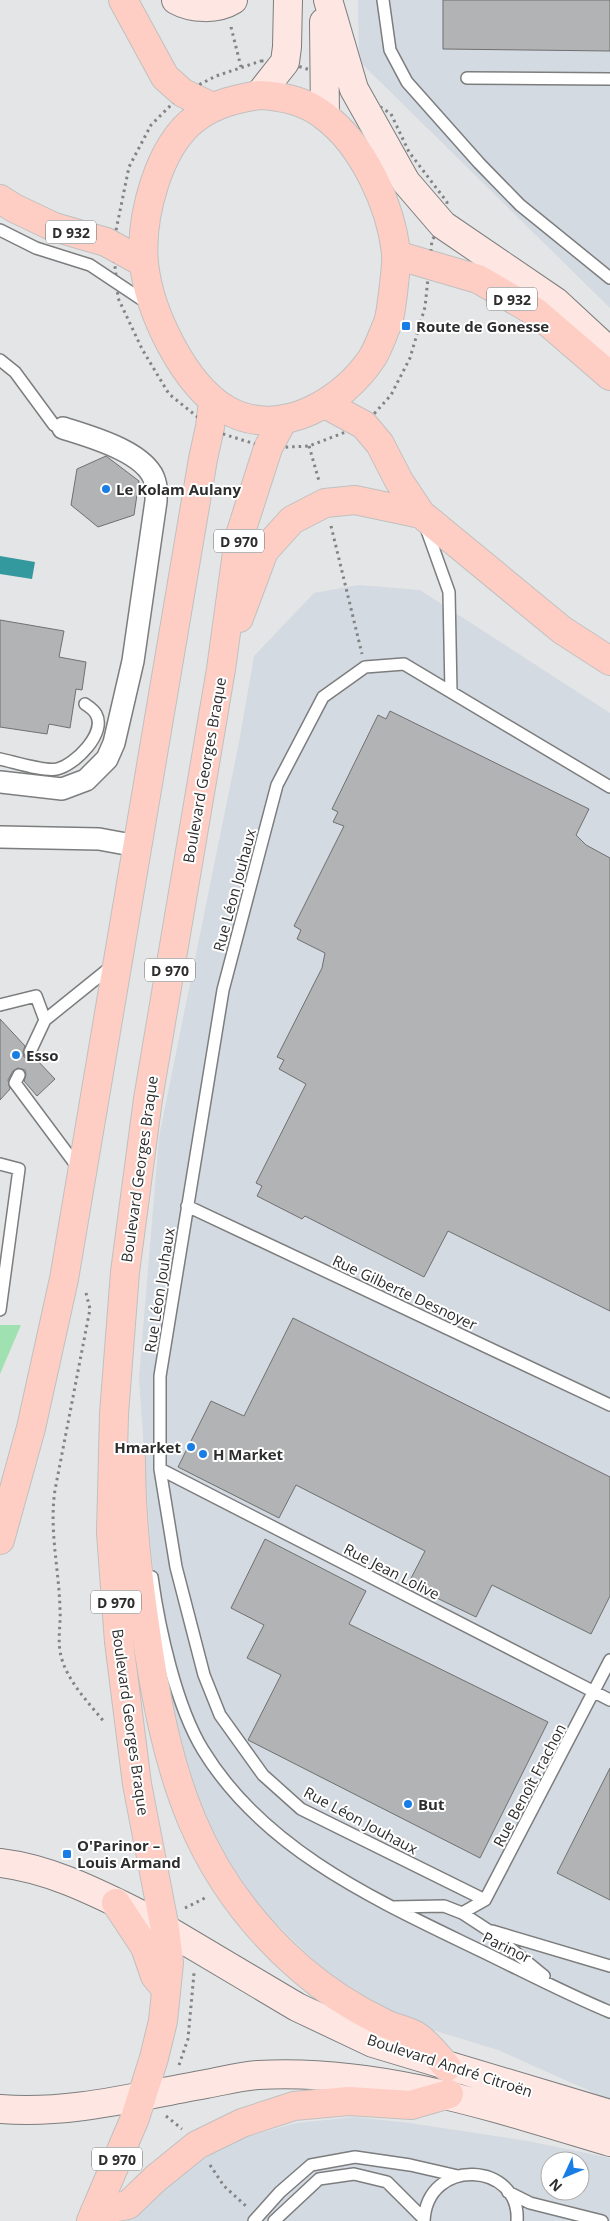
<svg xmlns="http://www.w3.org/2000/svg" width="610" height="2221" font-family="'Open Sans',sans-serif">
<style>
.built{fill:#d4dae1;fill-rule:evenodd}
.green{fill:#a0e1b1}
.water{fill:#34989f}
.building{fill:#b2b3b4;stroke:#6f7071}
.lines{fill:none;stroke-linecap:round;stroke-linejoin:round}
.service-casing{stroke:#7c7d7e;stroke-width:14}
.minor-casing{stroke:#7c7d7e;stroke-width:24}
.secondary-casing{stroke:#7c7d7e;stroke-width:30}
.primary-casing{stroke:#c0c0c0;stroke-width:30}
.path{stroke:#838384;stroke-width:3;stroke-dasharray:2.5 4;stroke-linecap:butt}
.service{stroke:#fff;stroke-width:11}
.minor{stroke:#fff;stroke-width:21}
.secondary{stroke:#fee6e2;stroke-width:28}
.primary{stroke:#fecec4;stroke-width:28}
.poi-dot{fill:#187de5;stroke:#fff;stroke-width:2}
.labels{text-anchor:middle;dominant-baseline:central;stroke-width:4;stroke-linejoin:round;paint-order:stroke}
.shield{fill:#fff;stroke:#6c6c6d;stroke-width:1}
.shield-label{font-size:14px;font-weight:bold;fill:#2d2d2e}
.poi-label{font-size:15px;font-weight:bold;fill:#2d2d2e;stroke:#fff;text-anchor:start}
.street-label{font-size:15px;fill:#2d2d2e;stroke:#fff}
</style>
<rect width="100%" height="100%" fill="#e4e5e6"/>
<path class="built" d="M358 0H610V308L359 61Z
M358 585 420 590 610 713V2100L498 2050 413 2024 330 1976 246 1894 197 1810 176 1739 151 1550 139 1378 159 1137 240 737 254 656 314 593Z
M355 2117 410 2123 528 2141 610 2158V2221H127L158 2191 184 2171 233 2141 296 2123ZM550 2161H580V2191H550Z"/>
<path class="green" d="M0 1325H21L0 1374Z"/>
<path class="water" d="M0 556 35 562 32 579 0 574Z"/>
<path class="building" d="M443 0H610V51L443 49Z
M106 456 139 481 134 515 98 527 71 505 77 469Z
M0 620 64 631 59 657 86 662 82 690 76 689 70 728 49 724 47 734 0 727Z
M390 711 589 809 576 835 586 845 610 858V1311L448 1231 424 1277 305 1216 302 1219 257 1196 262 1186 256 1183 306 1084 279 1069 284 1060 277 1057 322 968 325 953 297 939 301 930 294 926 344 826 333 822 338 812 332 809 378 715 386 719Z
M0 1019 25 1046 23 1052 24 1057 30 1059 35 1058 55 1079 37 1096 24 1081 26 1075 25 1070 18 1068 13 1071 8 1080 10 1089 0 1100Z
M293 1318 610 1477V1596L591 1634 492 1585 476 1617 408 1584 425 1551 296 1485 279 1518 178 1467 211 1401 244 1416Z
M265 1539 366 1591 349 1624 548 1722 480 1858 248 1740 281 1675 247 1658 264 1625 231 1608Z
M610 1768V1900L557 1873Z"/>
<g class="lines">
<defs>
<path id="service" d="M383 0 390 50 407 82 479 163 520 205 610 278
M467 78 610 79
M0 230 36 248 90 265 147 303
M0 360 15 372 54 425 63 428
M425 525 449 592 451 692
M0 759C14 762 45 772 57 769 75 765 107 733 96 714 94 710 88 706 85 704
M0 1005 36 996 45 1020
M30 1052 45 1020 112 966
M19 1075 15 1083 79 1169
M0 1164 19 1169 0 1310
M187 1206 610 1405
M160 1469 610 1700
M152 1577C159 1628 176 1706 203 1750 264 1850 376 1900 477 1949 521 1970 564 1993 610 2012
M485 1900 301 1809 263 1775 220 1715 204 1675 176 1567 160 1469V1376L223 990 277 785 323 697 365 667 404 664 610 787
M393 1907 444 1906 462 1913 488 1930 544 1976
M462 1913 485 1900 610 1660
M492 1931 610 1966
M508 2192 530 2203 602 2221
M254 2221 280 2192 311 2165 355 2157 410 2165 458 2176
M274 2221 319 2179 354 2174 387 2182 424 2219
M424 2221C427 2156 521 2162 517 2221"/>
<path id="minor" d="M0 782 62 789 86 780 107 759 114 743 133 661 156 501C156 495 157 488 155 482 148 452 88 436 63 428
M0 837 99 839 137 846"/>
<path id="secondary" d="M176 0C192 9 217 10 233 0
M328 0 354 89 406 182 443 225 556 302 610 352
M324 22 325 116
M259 95 285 62 287 47 288 0
M0 1863C51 1869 97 1893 142 1915L297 2007 373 2043 610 2114
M0 2109C69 2115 138 2096 206 2084 223 2081 241 2076 258 2075 379 2068 496 2108 610 2142"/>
<path id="primary" d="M123 0 165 77 183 93 213 107
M259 95C282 96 305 101 323 115 363 144 391 206 396 253 397 266 394 281 393 294 391 304 391 316 387 325 382 336 378 349 372 358 357 381 334 400 310 411 284 423 253 425 227 410 184 385 149 312 144 263 140 218 158 146 196 118 215 103 237 99 259 95Z
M0 199 14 208 54 227 106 242 144 263
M396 255 478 279 537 313 610 376
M325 404 364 425 380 444 399 481 421 514 562 630 610 661
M239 618 264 551 292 520 325 503 355 500 421 514
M131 1459C131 1520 138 1580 147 1639 167 1773 195 1877 301 1969 325 1990 355 2009 384 2023 394 2028 405 2030 415 2035 427 2042 438 2057 447 2067
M0 1540 31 1428 64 1279 203 459 210 427 213 401
M116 1903 145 1947 155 1976 165 1988
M95 2211 128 2205 155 2179 197 2145 242 2123 294 2106 349 2101 411 2105 449 2094
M91 2221 135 2118 154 2058 163 2021 169 1963 165 1929 137 1784 119 1642 111 1533 114 1414 125 1272 148 1099 221 669 239 538 268 448 283 420"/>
</defs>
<use href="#service" class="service-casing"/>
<use href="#minor" class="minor-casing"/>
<use href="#secondary" class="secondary-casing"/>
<use href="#primary" class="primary-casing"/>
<path class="path" d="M231 27 241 67
M261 61 285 62 326 75 354 89 391 114 409 152 447 202 443 225 432 240 425 307 410 358 391 395 364 425 309 446 268 448 220 433 210 427 169 394 142 349 118 298 113 245 129 167 151 125 183 93 216 76Z
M309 446 319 481
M331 526 362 654
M86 1293 90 1309 55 1490C49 1530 59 1569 60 1609 61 1625 57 1640 61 1656 67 1681 89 1703 105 1723
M185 1908 207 1897
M179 2065 188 2039 194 1973
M166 2116 182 2129
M210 2165 224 2186 247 2207"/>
<use href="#service" class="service"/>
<use href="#minor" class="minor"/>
<use href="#secondary" class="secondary"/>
<use href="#primary" class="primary"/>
</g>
<g class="poi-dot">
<rect x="401" y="321" width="10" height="10" rx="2.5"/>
<circle cx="106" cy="489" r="5"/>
<circle cx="16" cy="1055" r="5"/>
<circle cx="191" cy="1447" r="5"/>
<circle cx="203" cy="1454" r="5"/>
<circle cx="408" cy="1804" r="5"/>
<rect x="62" y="1849" width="10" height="10" rx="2.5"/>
</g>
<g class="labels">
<g class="shield">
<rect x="46" y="220.5" width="50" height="23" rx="4"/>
<rect x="487" y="287.5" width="50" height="23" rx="4"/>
<rect x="214" y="529.5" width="50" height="23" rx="4"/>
<rect x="145" y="958.5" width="50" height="23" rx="4"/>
<rect x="91" y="1590.5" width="50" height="23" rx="4"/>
<rect x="92" y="2147.5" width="50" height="23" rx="4"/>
</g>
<g class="shield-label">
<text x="71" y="232">D 932</text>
<text x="512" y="299">D 932</text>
<text x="239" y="541">D 970</text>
<text x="170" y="970">D 970</text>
<text x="116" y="1602">D 970</text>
<text x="117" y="2159">D 970</text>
</g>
<g class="poi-label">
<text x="416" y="326">Route de Gonesse</text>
<text x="116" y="489">Le Kolam Aulany</text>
<text x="26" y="1055">Esso</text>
<text x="181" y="1447" text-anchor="end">Hmarket</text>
<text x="213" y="1454">H Market</text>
<text x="418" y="1804">But</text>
<text x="77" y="1845">O'Parinor –<tspan x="77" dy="17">Louis Armand</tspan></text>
</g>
<g class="street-label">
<text transform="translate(204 770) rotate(-80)">Boulevard Georges Braque</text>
<text transform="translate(234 890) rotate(-75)">Rue Léon Jouhaux</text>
<text transform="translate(139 1169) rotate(-82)">Boulevard Georges Braque</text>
<text transform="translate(159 1290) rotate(-81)">Rue Léon Jouhaux</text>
<text transform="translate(405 1292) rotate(25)">Rue Gilberte Desnoyer</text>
<text transform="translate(392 1571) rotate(27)">Rue Jean Lolive</text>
<text transform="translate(131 1722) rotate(82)">Boulevard Georges Braque</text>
<text transform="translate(529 1785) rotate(-62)">Rue Benoît Frachon</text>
<text transform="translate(361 1820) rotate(28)">Rue Léon Jouhaux</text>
<text transform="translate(507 1947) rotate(26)">Parinor</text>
<text transform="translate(450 2065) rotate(18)">Boulevard André Citroën</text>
</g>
</g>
<g transform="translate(565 2176) rotate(226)"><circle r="24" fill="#ffffff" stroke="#ababab"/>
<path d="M0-4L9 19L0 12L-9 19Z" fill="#187de5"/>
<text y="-8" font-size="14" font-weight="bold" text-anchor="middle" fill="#2d2d2e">N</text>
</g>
</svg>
